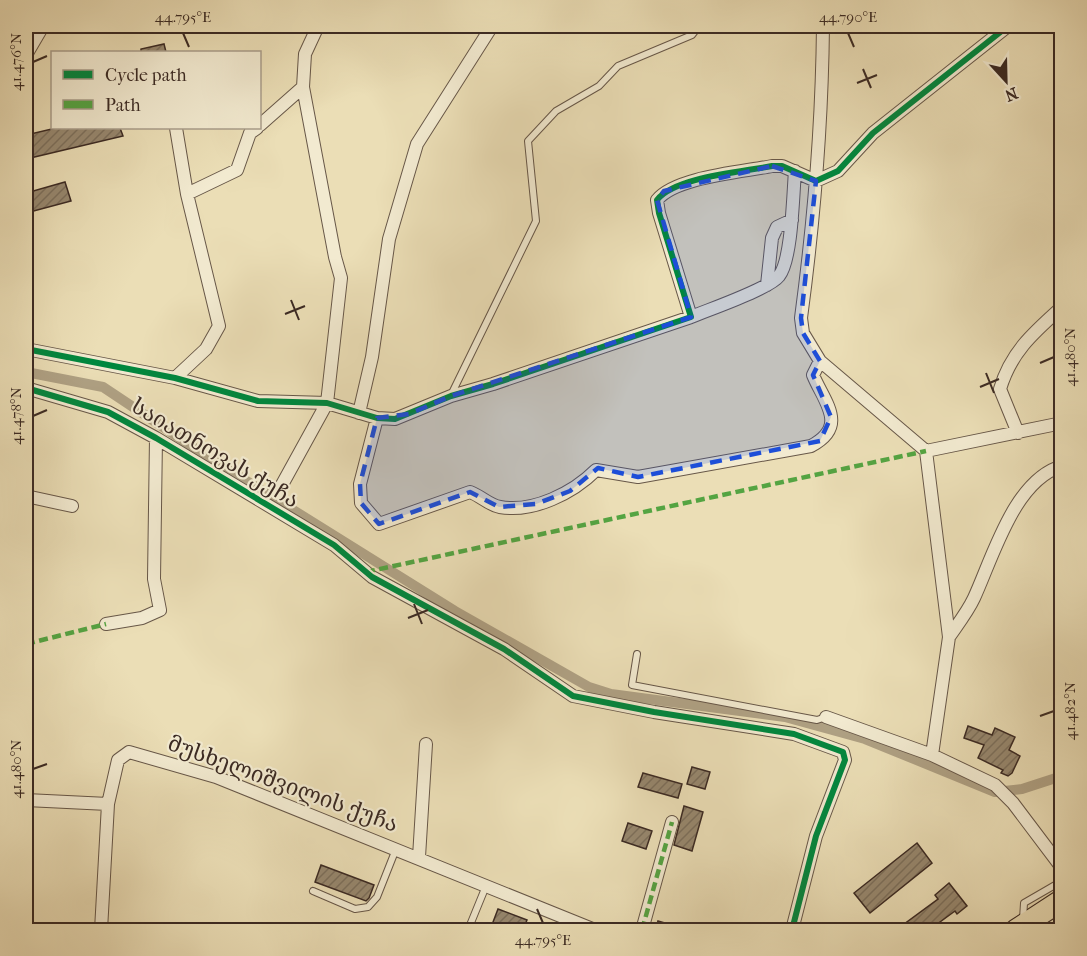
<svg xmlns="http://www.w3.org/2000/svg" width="1087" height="956" font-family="'IM FELL French Canon','Noto Serif Georgian',serif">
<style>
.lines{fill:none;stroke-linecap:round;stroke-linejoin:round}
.canal{stroke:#afa184;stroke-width:10}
.building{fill:url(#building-hatch);stroke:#3b2a23;stroke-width:1.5}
.lane-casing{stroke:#675748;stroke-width:8}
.street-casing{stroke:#675748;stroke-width:14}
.highway-casing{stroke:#3b2a23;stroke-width:23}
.lane{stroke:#f2ead0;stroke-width:6}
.street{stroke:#f2ead0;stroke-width:12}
.highway{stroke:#ebdeb6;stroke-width:21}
.quiet{stroke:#54a442;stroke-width:4.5;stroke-dasharray:9 4.5;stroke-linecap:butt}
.cycleway-casing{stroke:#f2ead0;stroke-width:10}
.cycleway{stroke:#00873e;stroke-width:6}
.marked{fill:#1d4ed8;fill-opacity:0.2;stroke:#1d4ed8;stroke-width:4.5;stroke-dasharray:12 8;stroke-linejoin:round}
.ticks{fill:none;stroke:#3b2a23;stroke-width:2}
.labels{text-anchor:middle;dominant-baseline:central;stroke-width:4.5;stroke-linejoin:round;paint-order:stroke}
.street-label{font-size:22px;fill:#3b2a23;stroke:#f2ead0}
.neatline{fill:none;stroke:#3b2a23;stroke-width:2}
.ticks-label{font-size:15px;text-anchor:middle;fill:#3b2a23}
</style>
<defs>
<pattern id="building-hatch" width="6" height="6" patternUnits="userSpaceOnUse" patternTransform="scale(1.5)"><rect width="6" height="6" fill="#97886f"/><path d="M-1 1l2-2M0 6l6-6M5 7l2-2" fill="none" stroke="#7c6f5b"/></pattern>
</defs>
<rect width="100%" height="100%" fill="#ebdeb6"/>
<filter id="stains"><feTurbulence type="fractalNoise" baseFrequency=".00333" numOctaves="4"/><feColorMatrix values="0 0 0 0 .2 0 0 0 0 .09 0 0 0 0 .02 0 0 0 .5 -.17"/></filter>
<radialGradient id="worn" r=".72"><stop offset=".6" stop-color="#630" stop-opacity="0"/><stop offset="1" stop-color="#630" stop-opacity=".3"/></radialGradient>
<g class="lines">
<path class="canal" d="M26 372 103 387 205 455 455 611 589 687 611 694 785 717 865 739 995 792 1022 789 1062 776"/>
</g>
<path class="building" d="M164 44 166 52H141V49Z
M56 128H120L123 136 26 159V135Z
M65 182 71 201 26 213V193Z
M968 726 992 735 995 728 1015 737 1009 750 1020 756 1012 773 1008 776 1001 773 1003 770 978 758 984 745 964 738Z
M692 767 710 772 705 789 687 784Z
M643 773 682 784 678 798 638 787Z
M684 806 703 812 692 851 674 845Z
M628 823 652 831 646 849 622 841Z
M917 843 932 863 870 913 854 893Z
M321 865 374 885 369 898 366 901 315 882Z
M949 883 967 906 957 914 955 911 929 930H896L938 899 935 895Z
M498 909 527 920 523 930H490Z
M658 921 682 928V930H655Z"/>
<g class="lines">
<defs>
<path id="lane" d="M451 395 536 221 528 141 556 111 599 86 618 66 692 35 699 26
M637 654 632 685 817 720 826 717
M313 891 355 909 368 907 377 897 396 849
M1023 919 1024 903 1062 881
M468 930 486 886"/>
<path id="street" d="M823 26C822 124 814 221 801 318L803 333 820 361 926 451 949 637 932 755
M26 55 43 26
M260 125 303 87
M187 194 237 170 250 133 257 128
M767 285 772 238 777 227 792 220
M691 317C710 309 769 289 779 276 792 260 793 194 795 171
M26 349 175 378 258 401 327 403 377 418 395 419 451 396 493 384 691 317 659 213 657 200C675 177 742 172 772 166H782L816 181 838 171 873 133 1008 26
M175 378 206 349 219 326 187 194 176 128
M26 388 108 412 156 438 334 545 372 577 504 649 573 696 654 712 794 734 843 752 845 760 816 836 792 930
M359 413 372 357 389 239 417 144 492 26
M377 418 360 484 361 503 379 524 470 492C481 496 489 505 500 507 533 513 573 493 596 470L638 477 811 446C849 426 824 402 813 375L820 361
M1018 433 1000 389C1011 352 1033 333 1062 307
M926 451 1062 423
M278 492 327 403 341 278 335 257 303 87 305 54 318 26
M26 496 72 506
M106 624 142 618 160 610 154 579 156 438
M949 637C958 624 968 611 974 598 993 557 1014 480 1062 466
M826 717 932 755 995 785 1013 803 1062 868
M26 800 108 804
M419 857 426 744
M101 930 108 804 118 760 129 752 216 777 595 930
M642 930 672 822"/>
<path id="highway" d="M1016 930 1062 900"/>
</defs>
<use href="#lane" class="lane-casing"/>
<use href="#street" class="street-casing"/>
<use href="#highway" class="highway-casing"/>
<use href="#lane" class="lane"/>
<use href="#street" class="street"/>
<use href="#highway" class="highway"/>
<path class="quiet" d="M366 572 926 451
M26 644 106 624
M642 930 672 822"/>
<defs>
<path id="cycleway" d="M26 349 175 378 258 401 327 403 377 418 395 419 451 396 493 384 691 317 659 213 657 200C675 177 742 172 772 166H782L816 181 838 171 873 133 1008 26
M26 388 108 412 156 438 334 545 372 577 504 649 573 696 654 712 794 734 843 752 845 760 816 836 792 930"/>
</defs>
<use href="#cycleway" class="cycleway-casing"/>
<use href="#cycleway" class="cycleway"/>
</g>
<path class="marked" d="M772 166 816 181 801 318 803 333 820 361 813 375 831 417 820 441 638 477 598 468 570 491 536 504 499 507 470 492 379 524 361 503 360 484 377 418 409 414 451 396 691 317 657 200 664 191Z"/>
<path class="ticks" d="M183 33 189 47M848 33 854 47M33 62 47 56M863 69 871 88M857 83 877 75M291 300 299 320M285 314 305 306M1040 363 1054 357M986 373 994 393M980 387 999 379M33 416 47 410M414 604 422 624M408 618 428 610M1040 716 1054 711M33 769 47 764M537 909 543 923"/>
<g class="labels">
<g class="street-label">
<text transform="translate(215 453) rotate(31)">საიათნოვას ქუჩა</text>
<text transform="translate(283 784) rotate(20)">მუსხელიშვილის ქუჩა</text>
</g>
</g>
<rect width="1087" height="956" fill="none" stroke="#ebdeb6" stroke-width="66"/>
<rect x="51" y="51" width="210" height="78" fill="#f2ead0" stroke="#a99d8b" stroke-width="1.5"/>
<rect x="63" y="70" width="30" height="9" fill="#00873e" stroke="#a99d8b" stroke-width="1.5"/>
<text x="105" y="81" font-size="18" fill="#3b2a23">Cycle path</text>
<rect x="63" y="100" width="30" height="9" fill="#54a442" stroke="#a99d8b" stroke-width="1.5"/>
<text x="105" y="111" font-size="18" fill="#3b2a23">Path</text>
<g transform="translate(1006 81) rotate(158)" stroke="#f2ead0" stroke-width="4.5" paint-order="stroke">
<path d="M0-4.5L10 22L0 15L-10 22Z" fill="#3b2a23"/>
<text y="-9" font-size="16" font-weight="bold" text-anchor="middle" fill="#3b2a23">N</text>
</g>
<rect x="33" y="33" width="1021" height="890" class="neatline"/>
<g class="ticks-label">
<text x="183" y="22">44.795°E</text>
<text x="848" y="22">44.790°E</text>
<text transform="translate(16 62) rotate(-90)" y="5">41.476°N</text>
<text transform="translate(1070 357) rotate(-90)" y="5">41.480°N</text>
<text transform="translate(16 416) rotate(-90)" y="5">41.478°N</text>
<text transform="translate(1070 711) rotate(-90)" y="5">41.482°N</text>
<text transform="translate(16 769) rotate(-90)" y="5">41.480°N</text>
<text x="543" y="945">44.795°E</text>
</g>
<rect width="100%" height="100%" filter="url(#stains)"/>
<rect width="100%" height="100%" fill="url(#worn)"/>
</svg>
